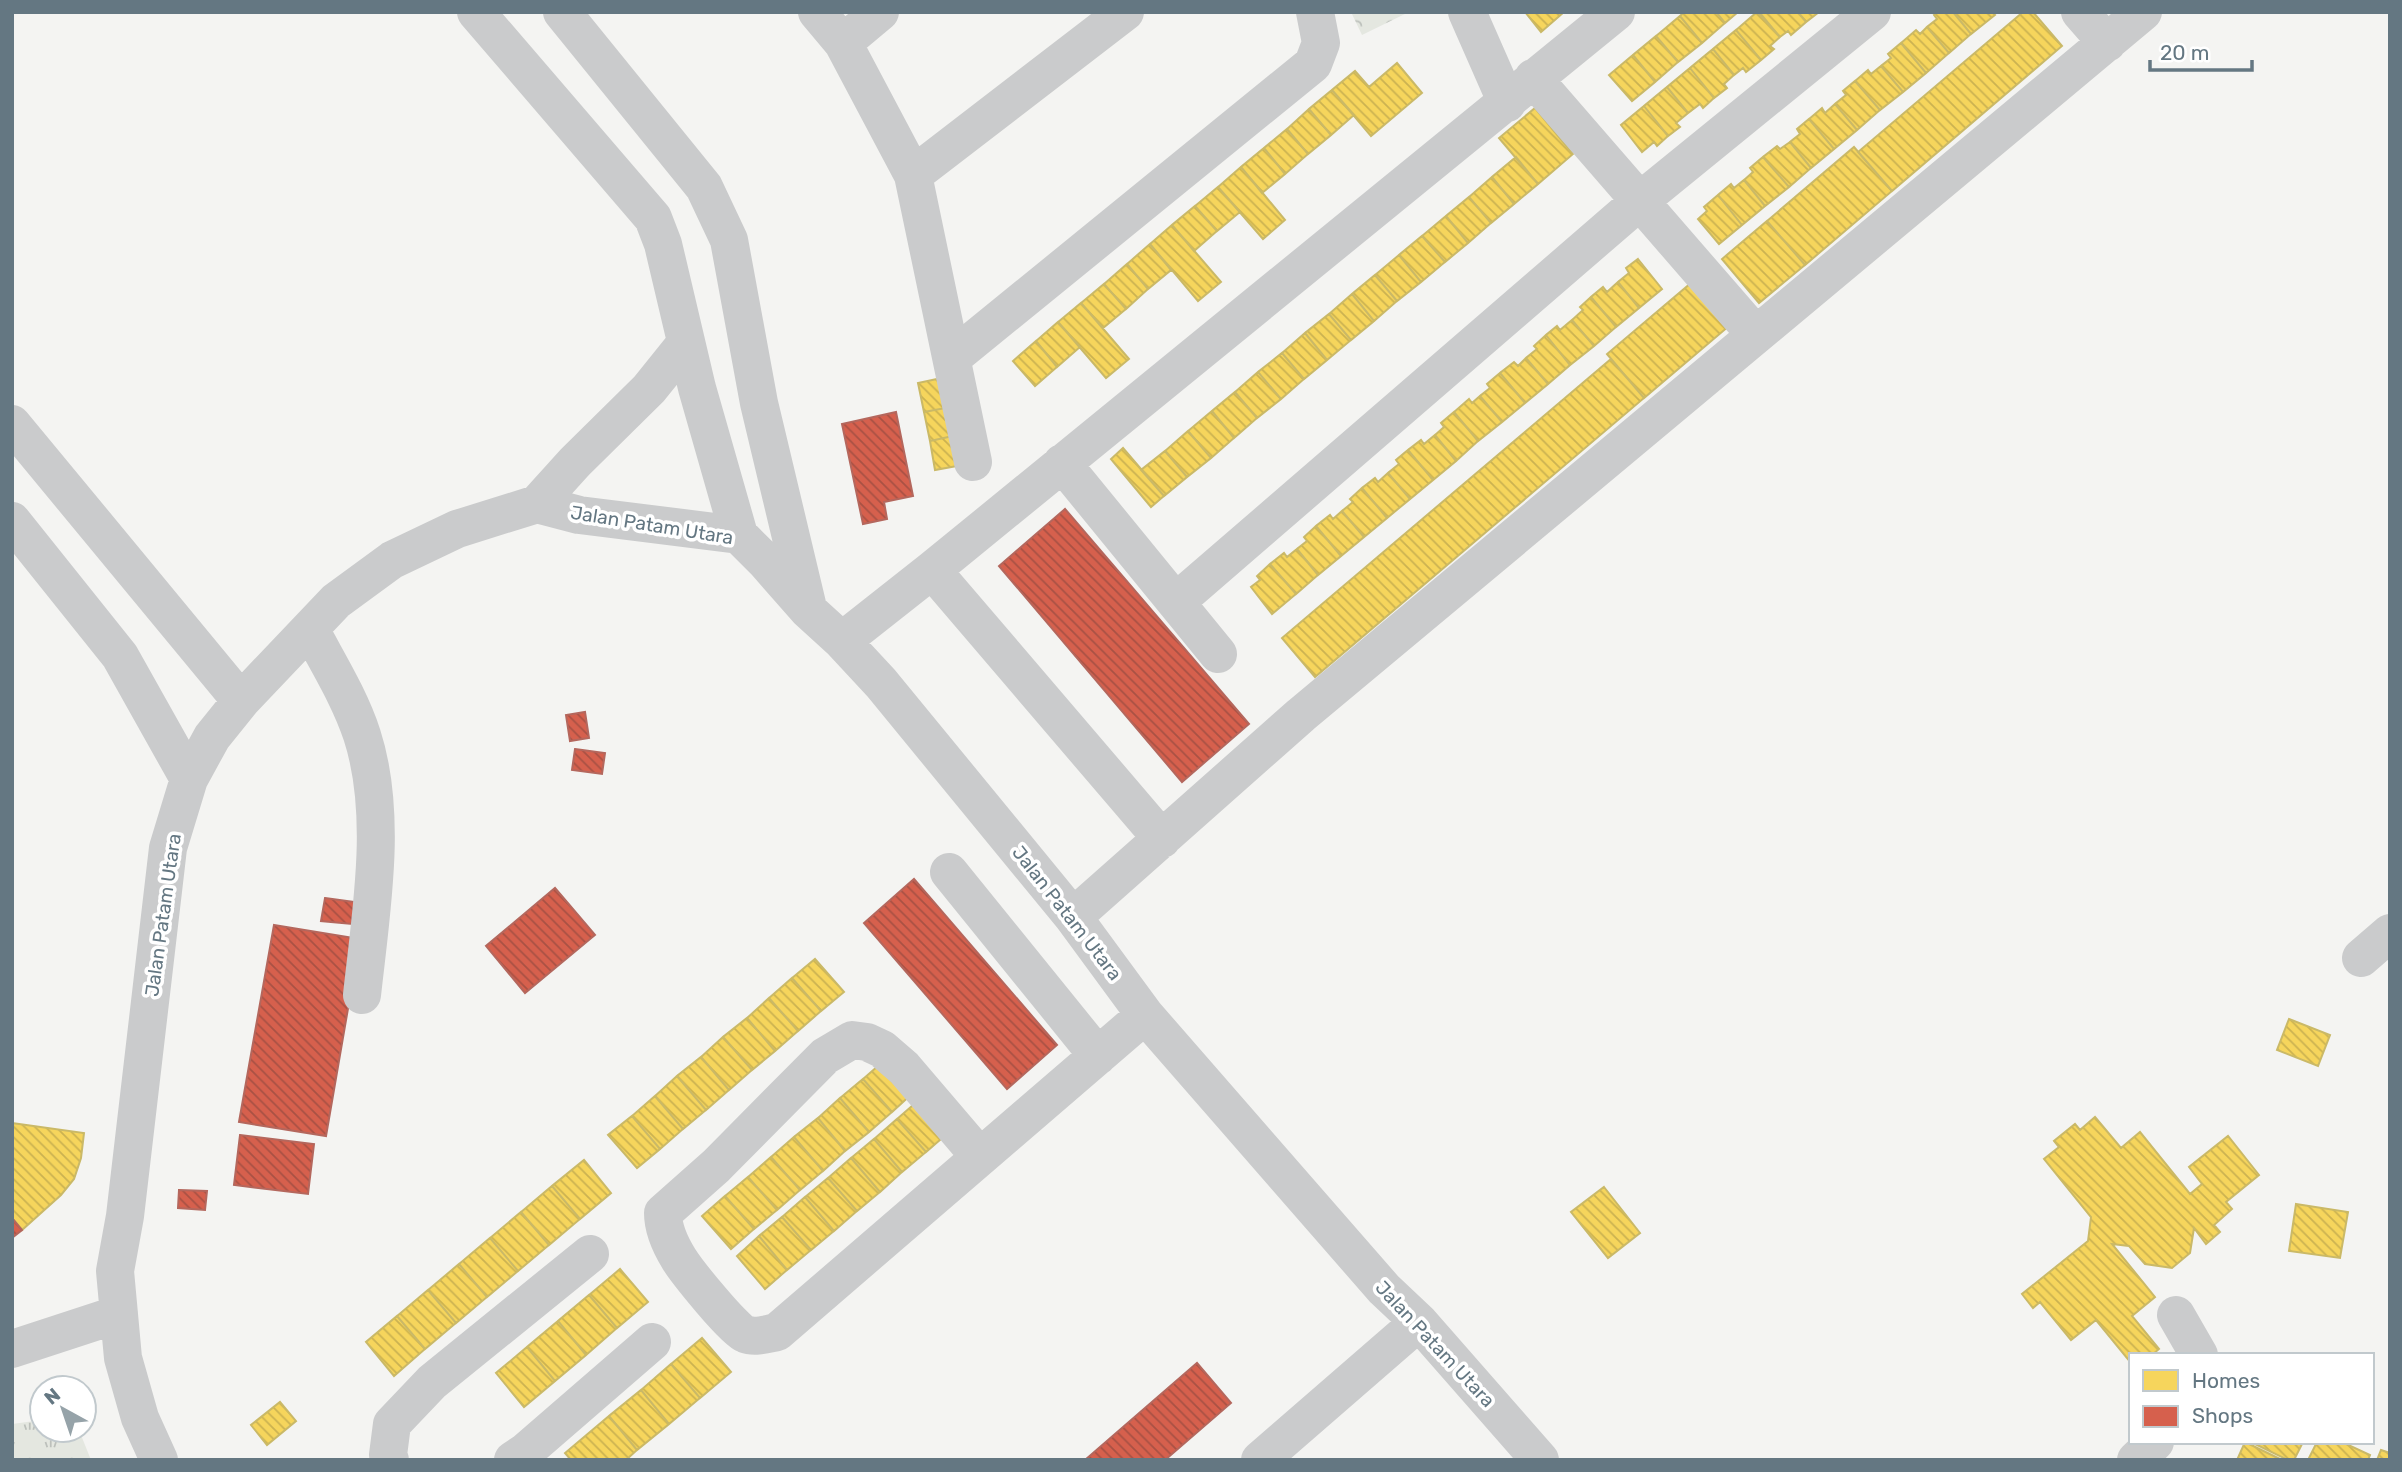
<svg xmlns="http://www.w3.org/2000/svg" width="2402" height="1472" font-family="Rubik,sans-serif">
<style>
.grass{fill:url(#grass-tufts)}
.forest{fill:url(#forest-crowns)}
.homes{fill:url(#homes-back-hatch);stroke:#cab967;stroke-width:2}
.shops{fill:url(#shops-back-hatch);stroke:#b4675d;stroke-width:2}
.lines{fill:none;stroke-linecap:round;stroke-linejoin:round}
.minor{stroke:#cacbcc;stroke-width:38}
.labels{text-anchor:middle;dominant-baseline:central;stroke-width:7;stroke-linejoin:round;paint-order:stroke}
.street-label{font-size:19px;fill:#647782;stroke:#fff}
</style>
<defs>
<pattern id="grass-tufts" width="24" height="20" patternUnits="userSpaceOnUse" patternTransform="scale(1.75)"><rect width="24" height="20" fill="#e4e7e0"/><path d="M3 7l-1-3M5 7V3M7 7l1-3M15 17l-1-3M17 17v-4M19 17l1-3" fill="none" stroke="#bcc0bb"/></pattern>
<pattern id="forest-crowns" width="20" height="18" patternUnits="userSpaceOnUse" patternTransform="scale(1.75)"><rect width="20" height="18" fill="#e4e7e0"/><path d="M2 6a3 3 0 1 1 6 0M12 15a3 3 0 1 1 6 0" fill="none" stroke="#bcc0bb"/></pattern>
<pattern id="homes-back-hatch" width="6" height="6" patternUnits="userSpaceOnUse" patternTransform="scale(1.75)"><rect width="6" height="6" fill="#f6d55c"/><path d="M-1 5l2 2M0 0l6 6M5-1l2 2" fill="none" stroke="#cbb251"/></pattern>
<pattern id="shops-back-hatch" width="6" height="6" patternUnits="userSpaceOnUse" patternTransform="scale(1.75)"><rect width="6" height="6" fill="#d6604d"/><path d="M-1 5l2 2M0 0l6 6M5-1l2 2" fill="none" stroke="#a85144"/></pattern>
</defs>
<rect width="100%" height="100%" fill="#f4f4f2"/>
<path class="grass" d="M42 1420V1430H79L91 1460H12V1424Z"/>
<path class="forest" d="M1351 12H1409L1362 35Z"/>
<path class="homes" d="M1525 12H1564L1541 32Z
M1684 12H1716L1725 23 1702 43 1680 16Z
M1716 12H1738L1725 23Z
M1757 12 1780 37 1770 46 1774 49 1761 60 1736 30Z
M1759 12H1798L1806 22 1791 35 1788 31 1780 37Z
M1798 12H1819L1806 22Z
M1938 12H1953L1971 34 1949 53 1927 27 1937 19 1934 15Z
M1953 12H1992L1995 15 1971 34Z
M2023 12H2033L2062 46 1892 191 1858 152Z
M1680 16 1702 43 1678 62 1656 36Z
M1927 27 1949 53 1926 73 1901 43 1916 30 1920 34Z
M1736 30 1761 60 1746 72 1743 68 1734 75 1713 49Z
M1656 36 1678 62 1655 82 1633 55Z
M1901 43 1926 73 1903 92 1881 66 1891 58 1888 54Z
M1713 49 1734 75 1724 84 1727 88 1714 98 1690 68Z
M1633 55 1655 82 1632 101 1609 75Z
M1397 63 1422 93 1371 136 1332 90 1355 71 1369 87Z
M1881 66 1903 92 1880 110 1855 81 1868 70 1871 74Z
M1690 68 1714 98 1703 108 1700 104 1688 113 1667 87Z
M1855 81 1880 110 1857 130 1835 104 1846 95 1843 91Z
M1667 87 1688 113 1676 123 1680 127 1668 136 1644 106Z
M1332 90 1354 115 1331 135 1309 109Z
M1835 104 1857 130 1834 149 1809 119 1822 108 1825 113Z
M1644 106 1668 136 1657 146 1654 142 1642 152 1621 125Z
M1535 108 1573 154 1538 184 1499 138Z
M1309 109 1331 135 1308 154 1287 129Z
M1809 119 1834 149 1811 168 1790 142 1800 134 1797 129Z
M1287 129 1308 154 1285 174 1264 148Z
M1790 142 1811 168 1789 187 1763 157 1777 146 1780 149Z
M1854 147 1892 191 1805 265 1767 221Z
M1264 148 1285 174 1262 193 1241 167Z
M1516 157 1538 184 1514 204 1492 177Z
M1763 157 1789 187 1765 206 1744 180 1753 172 1750 168Z
M1241 167 1285 220 1263 239 1218 187Z
M1492 177 1514 204 1491 223 1469 197Z
M1744 180 1765 206 1742 225 1718 195 1731 184 1734 188Z
M1218 187 1240 212 1217 231 1195 206Z
M1718 195 1742 225 1719 244 1698 219 1707 211 1704 207Z
M1469 197 1491 223 1468 243 1446 216Z
M1195 206 1217 231 1194 251 1172 225Z
M1446 216 1468 243 1445 262 1422 236Z
M1767 221 1805 265 1759 303 1722 259Z
M1172 225 1221 282 1198 301 1150 244Z
M1422 236 1445 262 1421 282 1399 255Z
M1150 244 1171 270 1148 289 1127 264Z
M1399 255 1421 282 1397 301 1375 275Z
M1638 259 1662 289 1639 308 1618 282 1629 273 1626 268Z
M1127 264 1148 289 1126 309 1104 284Z
M1375 275 1397 301 1374 321 1352 294Z
M1618 282 1639 308 1616 327 1591 297 1603 287 1607 292Z
M1691 283 1729 326 1644 398 1607 354Z
M1104 284 1126 309 1103 328 1081 303Z
M1352 294 1374 321 1351 340 1329 314Z
M1591 297 1616 327 1594 346 1572 320 1583 310 1580 307Z
M1081 303 1129 359 1106 378 1058 322Z
M1329 314 1351 340 1327 360 1305 333Z
M1572 320 1594 346 1570 365 1546 335 1557 326 1560 330Z
M1058 322 1080 347 1057 367 1036 341Z
M1305 333 1327 360 1304 379 1282 353Z
M1546 335 1570 365 1548 384 1526 358 1537 349 1534 346Z
M1036 341 1057 367 1035 386 1013 361Z
M1282 353 1304 379 1281 399 1258 372Z
M1526 358 1548 384 1525 403 1500 373 1514 362 1518 366Z
M1611 359 1644 398 1315 677 1282 638Z
M1258 372 1281 399 1257 418 1235 392Z
M1500 373 1525 403 1502 422 1480 396 1490 388 1487 384Z
M951 376 956 406 924 412 918 383Z
M1235 392 1257 418 1234 438 1212 411Z
M1480 396 1502 422 1478 441 1454 412 1469 399 1472 403Z
M956 406 962 434 930 441 924 412Z
M1212 411 1234 438 1211 458 1188 431Z
M1454 412 1478 441 1456 461 1435 435 1444 427 1441 423Z
M1188 431 1211 458 1187 477 1165 451Z
M962 434 968 464 935 470 930 441Z
M1435 435 1456 461 1433 480 1408 450 1421 440 1424 444Z
M1123 448 1164 496 1151 507 1111 459Z
M1408 450 1433 480 1410 499 1388 473 1399 464 1396 460Z
M1165 451 1187 477 1164 496 1141 470Z
M1388 473 1410 499 1387 518 1362 488 1375 478 1378 482Z
M1362 488 1387 518 1364 537 1342 511 1353 502 1350 499Z
M1342 511 1364 537 1341 556 1316 526 1330 515 1333 519Z
M1316 526 1341 556 1318 575 1297 549 1307 541 1304 537Z
M1297 549 1318 575 1296 594 1270 564 1284 553 1287 557Z
M1270 564 1296 594 1272 614 1251 587 1260 580 1257 576Z
M815 959 844 992 821 1011 792 978Z
M792 978 821 1011 798 1031 769 998Z
M769 998 798 1031 775 1051 747 1018Z
M747 1018 775 1051 752 1070 723 1037Z
M2289 1019 2330 1035 2318 1066 2277 1050Z
M723 1037 752 1070 729 1090 701 1057Z
M701 1057 729 1090 706 1110 677 1076Z
M886 1059 914 1092 892 1112 863 1079Z
M677 1076 706 1110 683 1129 655 1096Z
M863 1079 892 1112 869 1132 840 1098Z
M655 1096 683 1129 660 1149 632 1116Z
M840 1098 869 1132 845 1151 818 1118Z
M920 1099 948 1133 926 1152 897 1119Z
M632 1116 660 1149 637 1168 608 1135Z
M2095 1117 2121 1148 2140 1132 2190 1194 2202 1184 2189 1167 2228 1136 2259 1175 2226 1202 2232 1209 2214 1225 2220 1232 2206 1244 2194 1228 2190 1253 2172 1268 2145 1264 2129 1246 2112 1244 2155 1297 2132 1316 2159 1349 2152 1355H2131V1363L2096 1320 2071 1340 2040 1302 2033 1308 2022 1294 2088 1241 2091 1217 2044 1159 2059 1147 2054 1141 2075 1124 2080 1130Z
M818 1118 845 1151 823 1171 794 1137Z
M897 1119 926 1152 902 1172 874 1139Z
M12 1123 84 1133 81 1158 74 1179 61 1195 22 1230 12 1218Z
M794 1137 823 1171 800 1190 771 1157Z
M874 1139 902 1172 880 1192 851 1158Z
M771 1157 800 1190 777 1210 748 1177Z
M851 1158 880 1192 857 1211 828 1178Z
M584 1160 611 1193 580 1219 552 1186Z
M748 1177 777 1210 754 1229 725 1196Z
M828 1178 857 1211 834 1231 805 1197Z
M552 1186 580 1219 549 1245 521 1212Z
M1604 1187 1640 1233 1608 1258 1571 1212Z
M725 1196 754 1229 731 1249 702 1216Z
M805 1197 834 1231 811 1250 782 1217Z
M2296 1204 2348 1212 2340 1258 2289 1251Z
M521 1212 549 1245 518 1271 490 1238Z
M782 1217 811 1250 787 1270 759 1236Z
M759 1236 787 1270 765 1289 737 1256Z
M490 1238 518 1271 487 1297 459 1264Z
M459 1264 487 1297 456 1323 428 1290Z
M620 1269 648 1302 617 1328 589 1295Z
M428 1290 456 1323 425 1349 397 1316Z
M589 1295 617 1328 586 1355 558 1321Z
M397 1316 425 1349 394 1376 366 1342Z
M558 1321 586 1355 555 1381 527 1347Z
M702 1338 731 1372 700 1398 671 1364Z
M527 1347 555 1381 524 1407 496 1373Z
M671 1364 700 1398 669 1424 641 1390Z
M641 1390 669 1424 637 1450 609 1416Z
M280 1402 296 1421 267 1445 251 1425Z
M609 1416 637 1450 626 1460H571L565 1453Z
M2245 1442 2282 1460H2237Z
M2251 1442H2303L2294 1460H2288Z
M2317 1442H2342L2370 1455 2368 1460H2308Z
M2381 1450 2390 1453V1460H2377Z"/>
<path class="shops" d="M896 412 913 496 884 502 887 519 863 524 842 424Z
M1065 509 1249 724 1182 782 999 566Z
M585 712 589 738 570 741 566 715Z
M575 749 605 753 602 774 572 770Z
M914 879 1057 1045 1007 1089 864 923Z
M555 888 595 935 525 993 486 946Z
M325 898 355 902 352 924 321 921Z
M274 925 360 939 326 1136 239 1122Z
M240 1135 314 1144 308 1194 234 1185Z
M179 1190 207 1191 205 1210 178 1208Z
M12 1218 22 1230 12 1238Z
M1197 1363 1231 1403 1165 1460H1085Z"/>
<g class="lines">
<path class="minor" d="M476 12 653 218 663 244 697 388 739 535
M562 12 704 187 729 240 759 403 807 604
M817 12 843 43 913 175 973 462
M1467 12 1507 103
M2080 12 2107 43
M843 43 880 12
M1533 78 1756 335
M913 175 1125 12
M953 357 1313 64 1321 43 1315 12
M12 424 241 701
M1062 463 1218 654
M537 504 575 462 649 389 686 343
M12 521 120 656 189 779
M932 570 1162 839
M1177 601 1641 200 1872 12
M310 629C328 663 350 698 362 735 388 815 371 912 362 995
M842 641 932 570 1616 12
M949 872 1098 1056
M1073 917 1301 715 2143 12
M2361 958 2390 933
M980 1157 904 1068 882 1049 867 1042 852 1040 825 1056 716 1166 663 1213C663 1229 671 1246 679 1259 687 1272 734 1330 745 1334 755 1338 767 1334 777 1332L1145 1015
M2176 1315 2199 1355
M12 1349 119 1314
M159 1460 140 1418 123 1358 115 1271 125 1216 168 848 189 779 212 737 241 701 336 601 392 560 457 529 537 504 579 515 739 535 765 561 808 610 842 641 881 683 1073 917 1145 1015 1384 1289 1419 1322 1540 1460
M390 1460 388 1455 392 1424 432 1382 590 1254
M513 1460 525 1452 652 1342
M1260 1460 1419 1322
M2136 1460 2155 1442"/>
</g>
<g class="labels">
<g class="street-label">
<text transform="translate(652 525) rotate(9)">Jalan Patam Utara</text>
<text transform="translate(1067 913) rotate(52)">Jalan Patam Utara</text>
<text transform="translate(163 915) rotate(-82)">Jalan Patam Utara</text>
<text transform="translate(1435 1344) rotate(47)">Jalan Patam Utara</text>
</g>
</g>
<rect width="2402" height="1472" fill="none" stroke="#647782" stroke-width="28"/>
<rect x="2129" y="1353" width="245" height="91" fill="#ffffff" stroke="#c1c9cd" stroke-width="2"/>
<rect x="2143" y="1370" width="35" height="21" fill="#f6d55c" stroke="#c1c9cd" stroke-width="2"/>
<text x="2192" y="1388" font-size="21" fill="#647782">Homes</text>
<rect x="2143" y="1406" width="35" height="21" fill="#d6604d" stroke="#c1c9cd" stroke-width="2"/>
<text x="2192" y="1423" font-size="21" fill="#647782">Shops</text>
<g transform="translate(63 1409) rotate(320)"><circle r="33" fill="#ffffff" stroke="#c1c9cd" stroke-width="2"/>
<path d="M0-5L12 26L0 18L-12 26Z" fill="#96a3a9"/>
<text y="-10" font-size="19" font-weight="bold" text-anchor="middle" fill="#647782">N</text>
</g>
<path d="M2150 60v10h102v-10" fill="none" stroke="#647782" stroke-width="3.5"/>
<text x="2160" y="60" font-size="21" fill="#647782" stroke="#ffffff" stroke-width="5" paint-order="stroke">20 m</text>
</svg>
